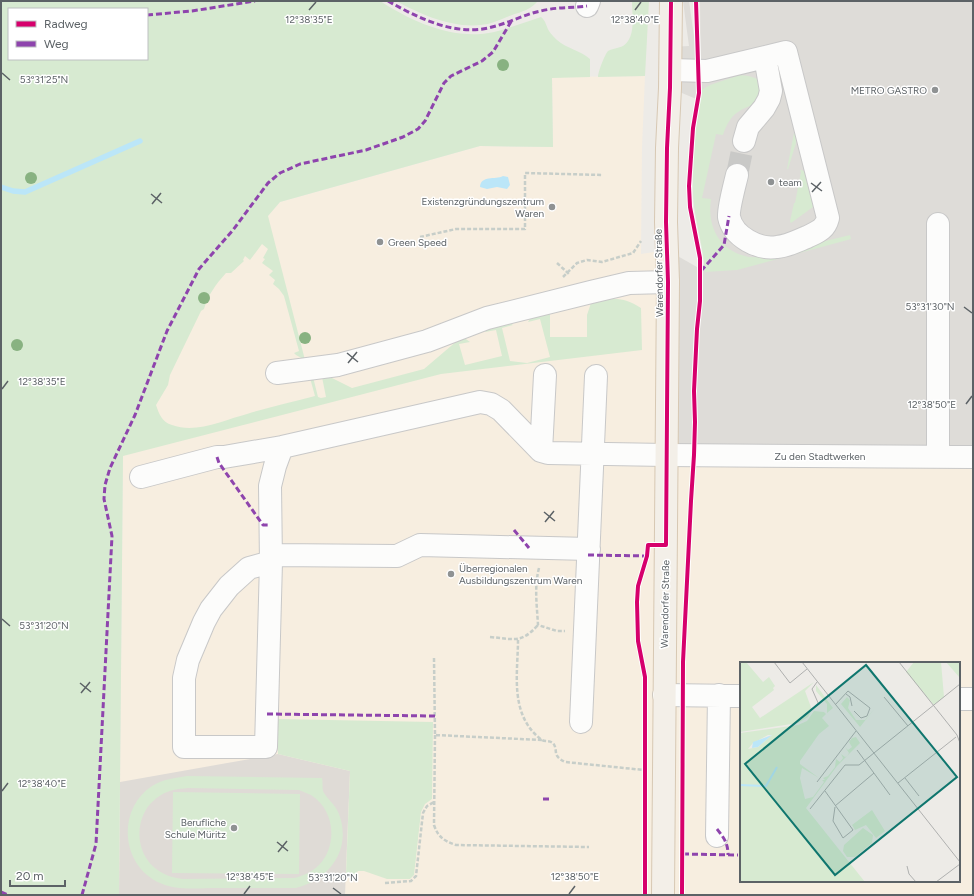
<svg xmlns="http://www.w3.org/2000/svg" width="974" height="896" font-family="Figtree,sans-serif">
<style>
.commercial{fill:#f7eee0;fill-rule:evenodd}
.industrial{fill:#dedcd8}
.education{fill:#dfdbd6}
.green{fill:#d7ead1;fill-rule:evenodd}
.water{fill:#bbe6f8}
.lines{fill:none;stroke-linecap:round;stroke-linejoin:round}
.stream{stroke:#bbe6f8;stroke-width:5.5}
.minor-tunnel{stroke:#c9c9c7;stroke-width:22;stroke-dasharray:22 11;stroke-linecap:butt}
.minor-casing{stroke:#c8c8c8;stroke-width:24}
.major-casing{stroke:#d7c8b3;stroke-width:24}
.path{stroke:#c7cec9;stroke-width:2.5;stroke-dasharray:4 2;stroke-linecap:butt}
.minor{stroke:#fcfcfb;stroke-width:22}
.major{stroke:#f3efe8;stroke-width:22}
.quiet{stroke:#8e44ad;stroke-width:3;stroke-dasharray:6 3;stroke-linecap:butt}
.cycleway-casing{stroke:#fff;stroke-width:6}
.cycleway{stroke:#d6006c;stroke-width:4}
.tree{fill:#88b281}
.ticks{fill:none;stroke:#5c6266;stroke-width:1.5}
.poi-dot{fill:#8f9293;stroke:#fff;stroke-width:1.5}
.labels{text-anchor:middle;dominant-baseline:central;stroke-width:3;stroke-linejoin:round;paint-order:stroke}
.poi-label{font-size:10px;fill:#5c6266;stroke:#fff;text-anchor:end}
.street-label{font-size:10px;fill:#5c6266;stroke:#fff}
.inset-river{fill:none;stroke:#bbe6f8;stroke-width:2}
.inset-road{fill:none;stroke:#afb0af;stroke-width:1}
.view{fill:#0f766e;fill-opacity:0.15;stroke:#0f766e;stroke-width:2}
.inset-edge{fill:none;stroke:#5c6266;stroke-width:2}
.ticks-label{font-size:10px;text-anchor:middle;fill:#5c6266;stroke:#fff;stroke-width:3;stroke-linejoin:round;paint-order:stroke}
</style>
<rect width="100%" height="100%" fill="#edebe7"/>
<path class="commercial" d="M645 76 642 147 641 254 667 250 973 457V895H119L123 456 208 283 280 202 480 146 553 147 552 77ZM741 663H959V881H741Z"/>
<path class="industrial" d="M683 1H689L701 85 700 1H973V457L666 455 667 250 704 271V255L694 206 693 187 696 129 701 101 670 88V47L689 46Z"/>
<path class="education" d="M278 754 350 771 345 895H119L120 782Z"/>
<path class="green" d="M1 1H380C413 22 454 41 494 32 510 28 526 22 541 17 546 21 546 26 549 31 551 34 555 38 557 40 567 49 580 50 590 59V77L552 78 553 147 480 146 280 202 268 216 305 360 296 355 294 353 299 351 284 296 279 289 273 284 275 280 269 275 273 271 262 263 265 259 263 258 268 249 262 244 250 260 245 256 243 260 244 261 231 273H226C216 284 208 295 204 309L201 311 170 375 168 385 156 405C159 414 162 422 172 425 196 434 224 420 247 414 269 407 292 402 315 396L310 378 313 377 318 397 321 398 326 397 322 377 324 374 352 388 424 369 458 340 463 337 470 342 459 344 465 365 502 356 496 330 485 332 489 326 507 321 513 325 502 328 510 361 527 363 550 357 540 319 528 322 532 315 550 311V337H587V315L591 303C612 298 622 296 641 308L642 350 441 374 123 456 119 895H1ZM9 9H147V59H9Z
M396 1H538C531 9 522 12 512 15 504 18 496 22 488 24 456 30 424 16 396 1Z
M632 1H649L645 76 598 77C598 72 605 54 608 51 615 47 623 49 628 41 635 31 632 13 632 1Z
M740 75C750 76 758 77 763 85L758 103C738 110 730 114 723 135L716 134 702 198 711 199C707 225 718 249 745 256 751 258 758 257 764 256L850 235 851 239 737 270 705 272C703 243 693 216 693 187 693 168 694 148 696 129 698 116 701 103 701 90L710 85Z
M794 133 796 134V143L788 169H787Z
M800 170 806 171 814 205 813 207 791 223 790 221 794 203H795L801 172Z
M277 719 433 722 432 799 425 804 421 812 414 875 410 879H387L364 871H358L355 875 346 874 350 771 278 754Z
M187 776 322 778C323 782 322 787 323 791 325 797 336 805 339 814 352 849 330 879 296 888 270 888 244 888 217 888 199 888 177 891 160 883 120 865 117 809 152 786 163 779 175 778 187 776ZM188 788 299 790C303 792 307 793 311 795 335 810 338 845 319 865 312 872 303 876 294 878L183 879C174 878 167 876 159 871 132 854 133 811 161 795 169 790 178 789 188 788Z
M173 792 300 794 299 874 172 873Z"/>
<path class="water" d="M503 176 508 177 510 185 507 189 497 187 487 189 480 187C481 175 495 180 503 176Z"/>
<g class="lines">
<path class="stream" d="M1 187 13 191 25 192 140 141"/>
<path class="minor-tunnel" d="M737 175 744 141"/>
<defs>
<path id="minor" d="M587 6 589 1
M671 70 707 71 786 52 828 218C825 230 817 232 807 237 797 241 788 246 777 247 759 250 733 237 729 217 728 209 735 184 737 175
M744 141 748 127 764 108 769 99 771 91 765 57
M277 373 338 365 427 341 487 318 591 292 629 283 668 282
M541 451 545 375
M938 456V224
M141 477 217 457H224L282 447 480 402 491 404 501 410 541 451 548 453 666 455 973 457
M271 555 397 556 420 545 589 549
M271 562 249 568 229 586 211 609 204 622 188 660 184 678V747H266L271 562 270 486 275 466 282 447
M664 695 741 696
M959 699H973
M581 722 596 376
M717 836 719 695"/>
<path id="major" d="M663 895 668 282 666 222 667 148 670 88 671 1"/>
</defs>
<use href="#minor" class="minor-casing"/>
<use href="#major" class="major-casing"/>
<path class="path" d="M420 237 456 229H525V173L603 175
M557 263 569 274
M563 277 577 263 587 260 602 262 633 253 641 241
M539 568C534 587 537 606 538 625L557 631H565
M490 637C514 639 521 644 538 625
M518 640C518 670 510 709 535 734 537 736 539 738 542 740 545 742 549 740 553 743 559 751 551 755 565 762L644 770
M434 658 435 735 542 740
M435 735 434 825C438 837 444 841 456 845L589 847
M385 883 411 881 416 876 423 813 427 806 434 802"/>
<use href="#minor" class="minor"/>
<use href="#major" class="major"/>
<path class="quiet" d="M388 1C418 18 456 37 492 27 509 23 525 14 541 11 556 7 572 8 587 6
M147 15 192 11 255 1
M701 271 724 245 729 216
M217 457 219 463 263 525H270
M514 530 529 548
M588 555 647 556
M267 714 435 716
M543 799H552
M717 829C724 838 728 843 728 855
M683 854 738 855
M1 892 8 895
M82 895 96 844 112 536 104 499 105 485 110 468 135 415 167 331 199 269 233 230 268 183 280 173 300 164 366 150 403 137 418 129 425 121 444 83 451 76 482 61 493 52 512 20"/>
<defs>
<path id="cycleway" d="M645 895V677L638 641 637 602 638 586 647 556 648 545H666L668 282 666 222 667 148 670 88 671 1
M682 895 683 662 691 501 694 455 695 422 694 391 697 329 700 301V258L690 207 689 186 693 128 699 93 696 1"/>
</defs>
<use href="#cycleway" class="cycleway-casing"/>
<use href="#cycleway" class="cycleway"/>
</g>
<g class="tree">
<circle cx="503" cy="65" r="6"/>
<circle cx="31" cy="178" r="6"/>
<circle cx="204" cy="298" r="6"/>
<circle cx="305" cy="338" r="6"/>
<circle cx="17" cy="345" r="6"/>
</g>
<path class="ticks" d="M309 10 316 2M635 10 641 2M2 73 10 80M811 183 822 191M812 192 821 182M151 194 162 203M152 204 161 193M964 307 972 313M347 353 358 362M348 363 357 352M2 389 8 381M966 404 972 396M544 512 555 521M545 522 554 511M2 619 10 626M80 683 91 692M81 693 90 682M2 791 8 783M277 842 288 851M278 852 287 841M333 888 341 894M244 894 250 886M569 894 575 886"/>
<g class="poi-dot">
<circle cx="935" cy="90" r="4"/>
<circle cx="771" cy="182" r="4"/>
<circle cx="552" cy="207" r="4"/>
<circle cx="380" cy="242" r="4"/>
<circle cx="451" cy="574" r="4"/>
<circle cx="234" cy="828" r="4"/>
</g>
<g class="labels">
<g class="poi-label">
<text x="927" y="90">METRO GASTRO</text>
<text x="779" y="182" text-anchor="start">team</text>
<text x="544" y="201">Existenzgründungszentrum<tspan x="544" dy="12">Waren</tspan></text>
<text x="388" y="242" text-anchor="start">Green Speed</text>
<text x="459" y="568" text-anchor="start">Überregionalen<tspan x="459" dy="12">Ausbildungszentrum Waren</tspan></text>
<text x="226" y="822">Berufliche<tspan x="226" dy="12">Schule Müritz</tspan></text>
</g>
<g class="street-label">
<text transform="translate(659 273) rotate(-91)">Warendorfer Straße</text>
<text x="820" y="456">Zu den Stadtwerken</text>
<text transform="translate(665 604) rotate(-89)">Warendorfer Straße</text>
</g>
</g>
<g transform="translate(740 662)">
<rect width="220" height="220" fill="#edebe7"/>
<path d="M0 0H6L23 20 29 15 35 24 33 26 34 28 12 45 20 56 74 20 65 29 72 48 68 55 58 61 0 70ZM174 0H201L204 35 194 43 166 10ZM206 0H220V16ZM76 23 93 46 87 51V42L76 29ZM107 35 110 38 108 46 116 58H125L135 46 120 65 101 42ZM74 49 84 50 86 52 82 56 89 64 79 72 60 99V102L79 116 62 106 60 116 65 137 73 135 84 120 82 118H85L83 116 88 114 95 105 96 97 100 100 103 96 101 92 105 95 107 94 109 91 105 85 108 88 112 85 109 80 112 76 116 75 120 81 97 104 66 146 125 220H0V71L58 63 67 59ZM28 73H32L18 85 8 87 13 81ZM132 148 145 169 136 176 126 163 115 168 112 163ZM123 166 133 173 132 181 115 195H107L103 189 104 183Z" fill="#d7ead1" fill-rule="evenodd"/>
<path d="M32 73 18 85 12 86 13 80Z" fill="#bbe6f8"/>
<path class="inset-river" d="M0 123 26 124 37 105"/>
<path class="inset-road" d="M34 0 50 21 67 7M62 0 220 200M159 0 217 73 220 81M77 20 72 27 79 43M106 32 110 35 112 44M144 35 168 64M95 43 108 29 130 46 127 54 121 56 114 49M117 88 150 133M165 116 179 134M77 120 116 69M158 121 216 75M85 129 113 168 103 176 93 159 95 145M95 144 134 111M70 147 105 103H119L220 22M167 204 169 212 176 220M196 220 220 202"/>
<path class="view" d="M126 3 217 115 95 213 5 102Z"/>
<rect width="220" height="220" class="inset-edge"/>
</g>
<g class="ticks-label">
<text x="635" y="23">12°38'40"E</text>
<text x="309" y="23">12°38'35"E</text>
<text x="44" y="83">53°31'25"N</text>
<text x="930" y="310">53°31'30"N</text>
<text x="42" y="385">12°38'35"E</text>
<text x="932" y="408">12°38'50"E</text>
<text x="44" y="629">53°31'20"N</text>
<text x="42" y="787">12°38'40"E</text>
<text x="250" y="880">12°38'45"E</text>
<text x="575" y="880">12°38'50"E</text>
<text x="333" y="881">53°31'20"N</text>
</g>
<rect width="974" height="896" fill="none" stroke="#5c6266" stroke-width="4"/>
<rect x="8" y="8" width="140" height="52" fill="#ffffff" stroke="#bec0c2"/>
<rect x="16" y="21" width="20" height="6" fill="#d6006c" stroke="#bec0c2"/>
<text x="44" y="28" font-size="12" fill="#5c6266">Radweg</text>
<rect x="16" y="41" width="20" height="6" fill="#8e44ad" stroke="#bec0c2"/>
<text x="44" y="48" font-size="12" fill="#5c6266">Weg</text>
<path d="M10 880v6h55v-6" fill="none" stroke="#5c6266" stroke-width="2"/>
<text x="16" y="880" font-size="12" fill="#5c6266" stroke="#ffffff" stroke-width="3" paint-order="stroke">20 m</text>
</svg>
